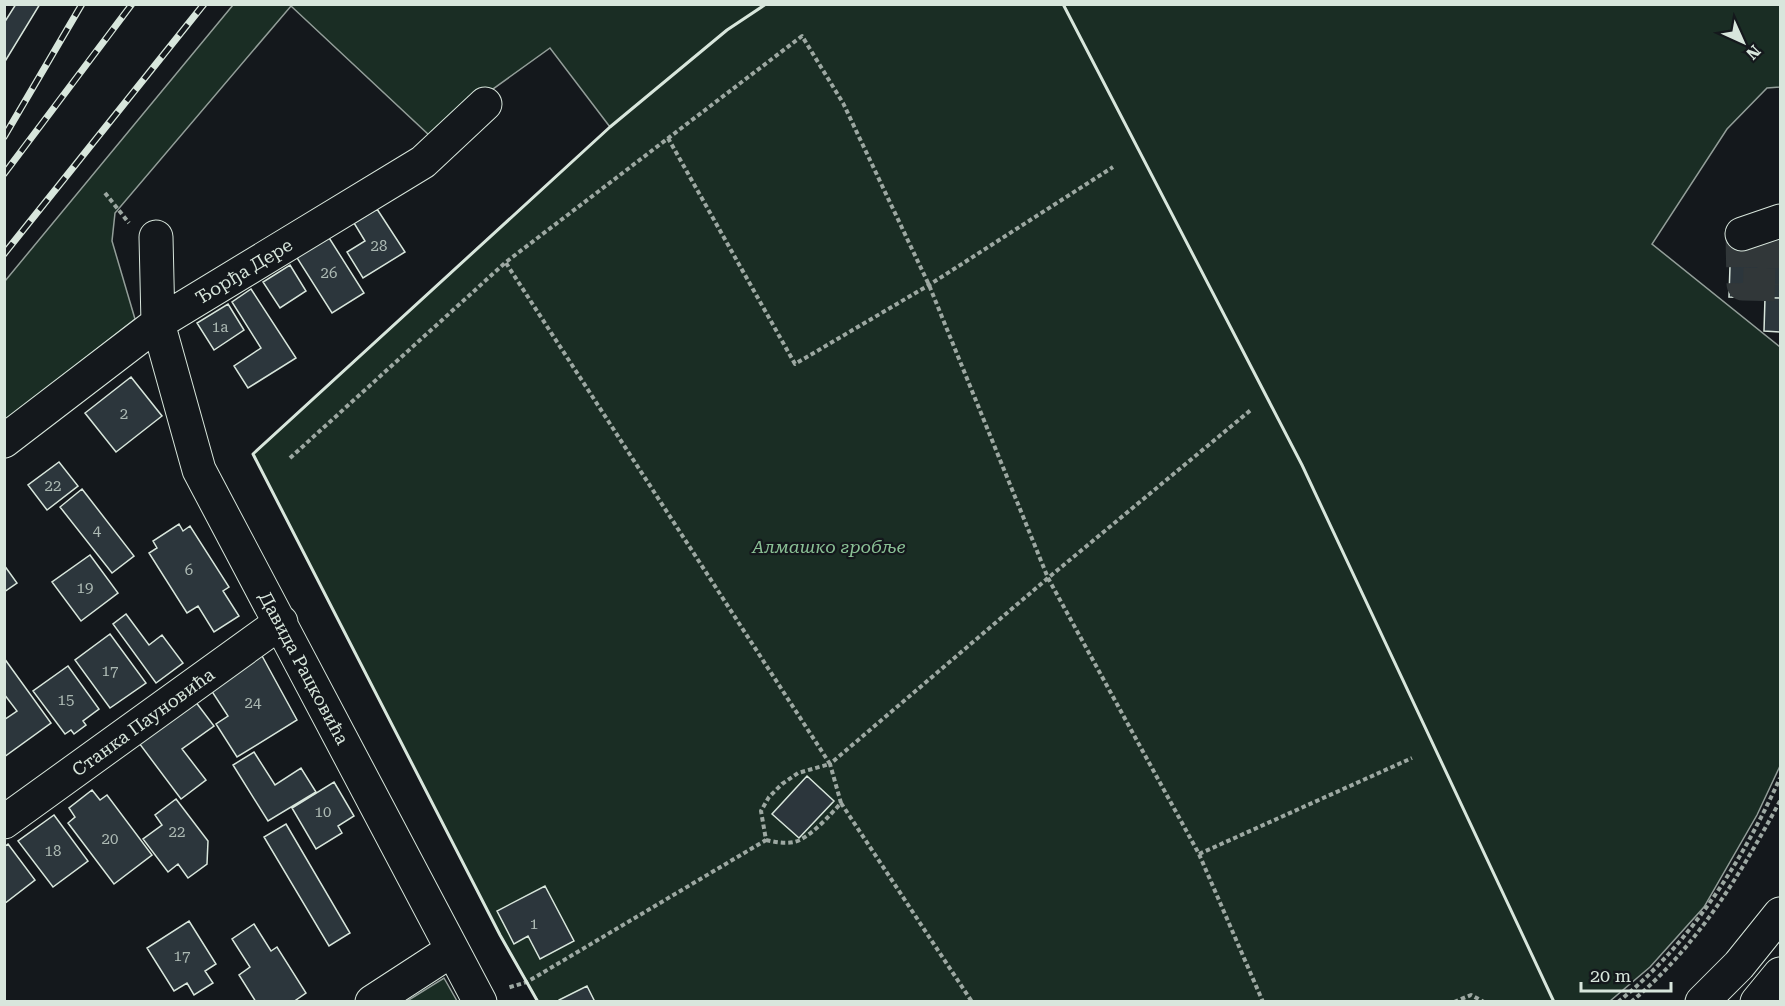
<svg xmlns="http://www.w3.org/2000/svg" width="1785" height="1006" font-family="'Roboto Serif',serif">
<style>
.green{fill:#1a2d24;stroke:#939e99;stroke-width:1.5}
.building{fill:#2c363c;stroke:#d8e6dc;stroke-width:1.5}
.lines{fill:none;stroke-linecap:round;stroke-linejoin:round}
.minor-tunnel{stroke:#313739;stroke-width:33;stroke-dasharray:33 16;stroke-linecap:butt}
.minor-casing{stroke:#d8e6dc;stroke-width:35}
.major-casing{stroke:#d8e6dc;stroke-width:35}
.path{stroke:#9da8a2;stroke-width:4;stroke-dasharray:4.5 3;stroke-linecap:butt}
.minor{stroke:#14181c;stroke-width:33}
.major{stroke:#14181c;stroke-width:33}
.rail-casing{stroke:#d8e6dc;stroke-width:7}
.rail{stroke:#14181c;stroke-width:4.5;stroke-dasharray:14;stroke-linecap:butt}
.wall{stroke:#d8e6dc;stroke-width:3}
.labels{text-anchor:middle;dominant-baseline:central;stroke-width:4.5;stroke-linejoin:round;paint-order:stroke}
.number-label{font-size:15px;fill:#adbab4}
.street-label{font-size:18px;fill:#d8e6dc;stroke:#14181c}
.park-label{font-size:18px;font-style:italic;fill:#8ac095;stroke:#14181c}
</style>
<rect width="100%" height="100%" fill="#14181c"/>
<path class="green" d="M233 5H1780V87L1767 88 1727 129 1652 244 1780 347V766L1757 815 1704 907 1650 967 1610 1001H538L500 935 253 454 610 127 550 48 429 135 291 6 115 213 112 241 135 319 5 421V281Z
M444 978 457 1001H407Z"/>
<path class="building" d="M16 4H40L4 63V23Z
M377 209 405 252 363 278 347 252 365 241 354 223Z
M326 233 364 293 332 313 294 253Z
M1731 234 1780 235V298L1729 297Z
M290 265 306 291 280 308 263 282Z
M251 289 296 358 248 388 234 366 261 348 232 302Z
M1765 298H1780V332L1764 331Z
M228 304 244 330 214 350 197 323Z
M131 377 162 416 116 452 85 413Z
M59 462 78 486 47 510 28 485Z
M82 489 134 556 112 573 60 507Z
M179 524 183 531 190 526 229 587 223 591 239 616 214 632 198 606 187 613 149 553 157 548 153 541Z
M90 555 118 593 81 621 52 582Z
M4 565 17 583 4 592Z
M126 614 149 645 162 635 183 663 156 683 113 624Z
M110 634 146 683 110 708 75 660Z
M261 654 297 720 237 757 216 724 228 716 211 690Z
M4 658 51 723 4 757V720L17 711 4 694Z
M68 666 99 709 83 721 86 725 74 734 71 730 65 734 33 691Z
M195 701 214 726 182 749 206 780 181 799 139 743Z
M254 752 275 785 301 768 316 792 268 821 233 765Z
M807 776 834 801 799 838 772 814Z
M334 782 354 816 338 826 342 833 316 849 292 808Z
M92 790 100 800 107 795 152 855 114 884 68 823 75 817 69 808Z
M176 799 208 841 207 864 188 878 178 864 168 872 143 839 162 825 155 815Z
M54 815 88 861 53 887 18 841Z
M286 824 350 933 329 946 264 837Z
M8 844 35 880 4 904V847Z
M545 886 574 941 540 959 528 936 514 944 497 911Z
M189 921 216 964 205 971 213 983 194 995 187 983 174 991 147 948Z
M254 924 271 951 277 947 306 993 293 1002H256L239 975 250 967 232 939Z
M587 986 595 1002H559V1000Z"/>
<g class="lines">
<path class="minor-tunnel" d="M1742 234 1743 284 1780 285
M1774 235V285"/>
<defs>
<path id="minor" d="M1742 234 1780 221
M156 237 158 323 199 470 480 1002
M4 441 158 323 423 162 485 104
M4 822 281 622
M372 1002 452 950"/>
<path id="major" d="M1702 1002 1739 965 1780 914
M1757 1002 1780 974"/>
</defs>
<use href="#minor" class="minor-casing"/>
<use href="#major" class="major-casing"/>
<path class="path" d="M668 138 795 364 929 285 1113 167
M105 193 129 223
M506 263 830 764 798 773 782 784 769 797 761 811 766 840 527 982 507 988
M290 458 506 262 802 36 843 103 929 285 1048 578 1199 854 1263 1002
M841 803 972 1002
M766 840C775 842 784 844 794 842 809 839 831 814 841 803L830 764 1048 578 1252 409
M1199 854 1412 758
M1454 1002 1471 995 1484 1002
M1618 1002C1690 944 1742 862 1780 778
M1631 1002C1697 947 1740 875 1780 801"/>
<use href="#minor" class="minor"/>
<use href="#major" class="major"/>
<defs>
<path id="rail" d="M4 137 82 4
M4 174 132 4
M4 254 204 4"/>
</defs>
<use href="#rail" class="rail-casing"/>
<use href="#rail" class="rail"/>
<path class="wall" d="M1063 4 1302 465 1554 1002
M538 1002 500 935 253 454 610 127 727 30 766 4"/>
</g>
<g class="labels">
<g class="number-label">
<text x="379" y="246">28</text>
<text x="329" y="273">26</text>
<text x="220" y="327">1a</text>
<text x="124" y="414">2</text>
<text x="53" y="486">22</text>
<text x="97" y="531">4</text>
<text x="189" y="570">6</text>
<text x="85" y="588">19</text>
<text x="110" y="671">17</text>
<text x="66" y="700">15</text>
<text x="253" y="703">24</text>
<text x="323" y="812">10</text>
<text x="177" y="832">22</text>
<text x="110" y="839">20</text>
<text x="53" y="851">18</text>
<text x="534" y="924">1</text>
<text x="182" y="956">17</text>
</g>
<g class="street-label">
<text transform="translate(244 271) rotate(-31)">Ђорђа Дере</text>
<text transform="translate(304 668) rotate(62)">Давида Рацковића</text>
<text transform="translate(143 722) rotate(-36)">Станка Пауновића</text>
</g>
<g class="park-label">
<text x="829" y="546">Алмашко гробље</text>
</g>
</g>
<rect width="1785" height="1006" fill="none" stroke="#d8e6dc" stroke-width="12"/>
<g transform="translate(1743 42) rotate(135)" stroke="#14181c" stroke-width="4.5" paint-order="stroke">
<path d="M0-4.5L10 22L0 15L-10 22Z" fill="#d8e6dc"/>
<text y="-9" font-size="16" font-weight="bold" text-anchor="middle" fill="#d8e6dc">N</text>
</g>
<path d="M1581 982v9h90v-9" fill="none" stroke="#d8e6dc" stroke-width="3"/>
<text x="1590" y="982" font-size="18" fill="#d8e6dc" stroke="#14181c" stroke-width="4.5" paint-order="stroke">20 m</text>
</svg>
